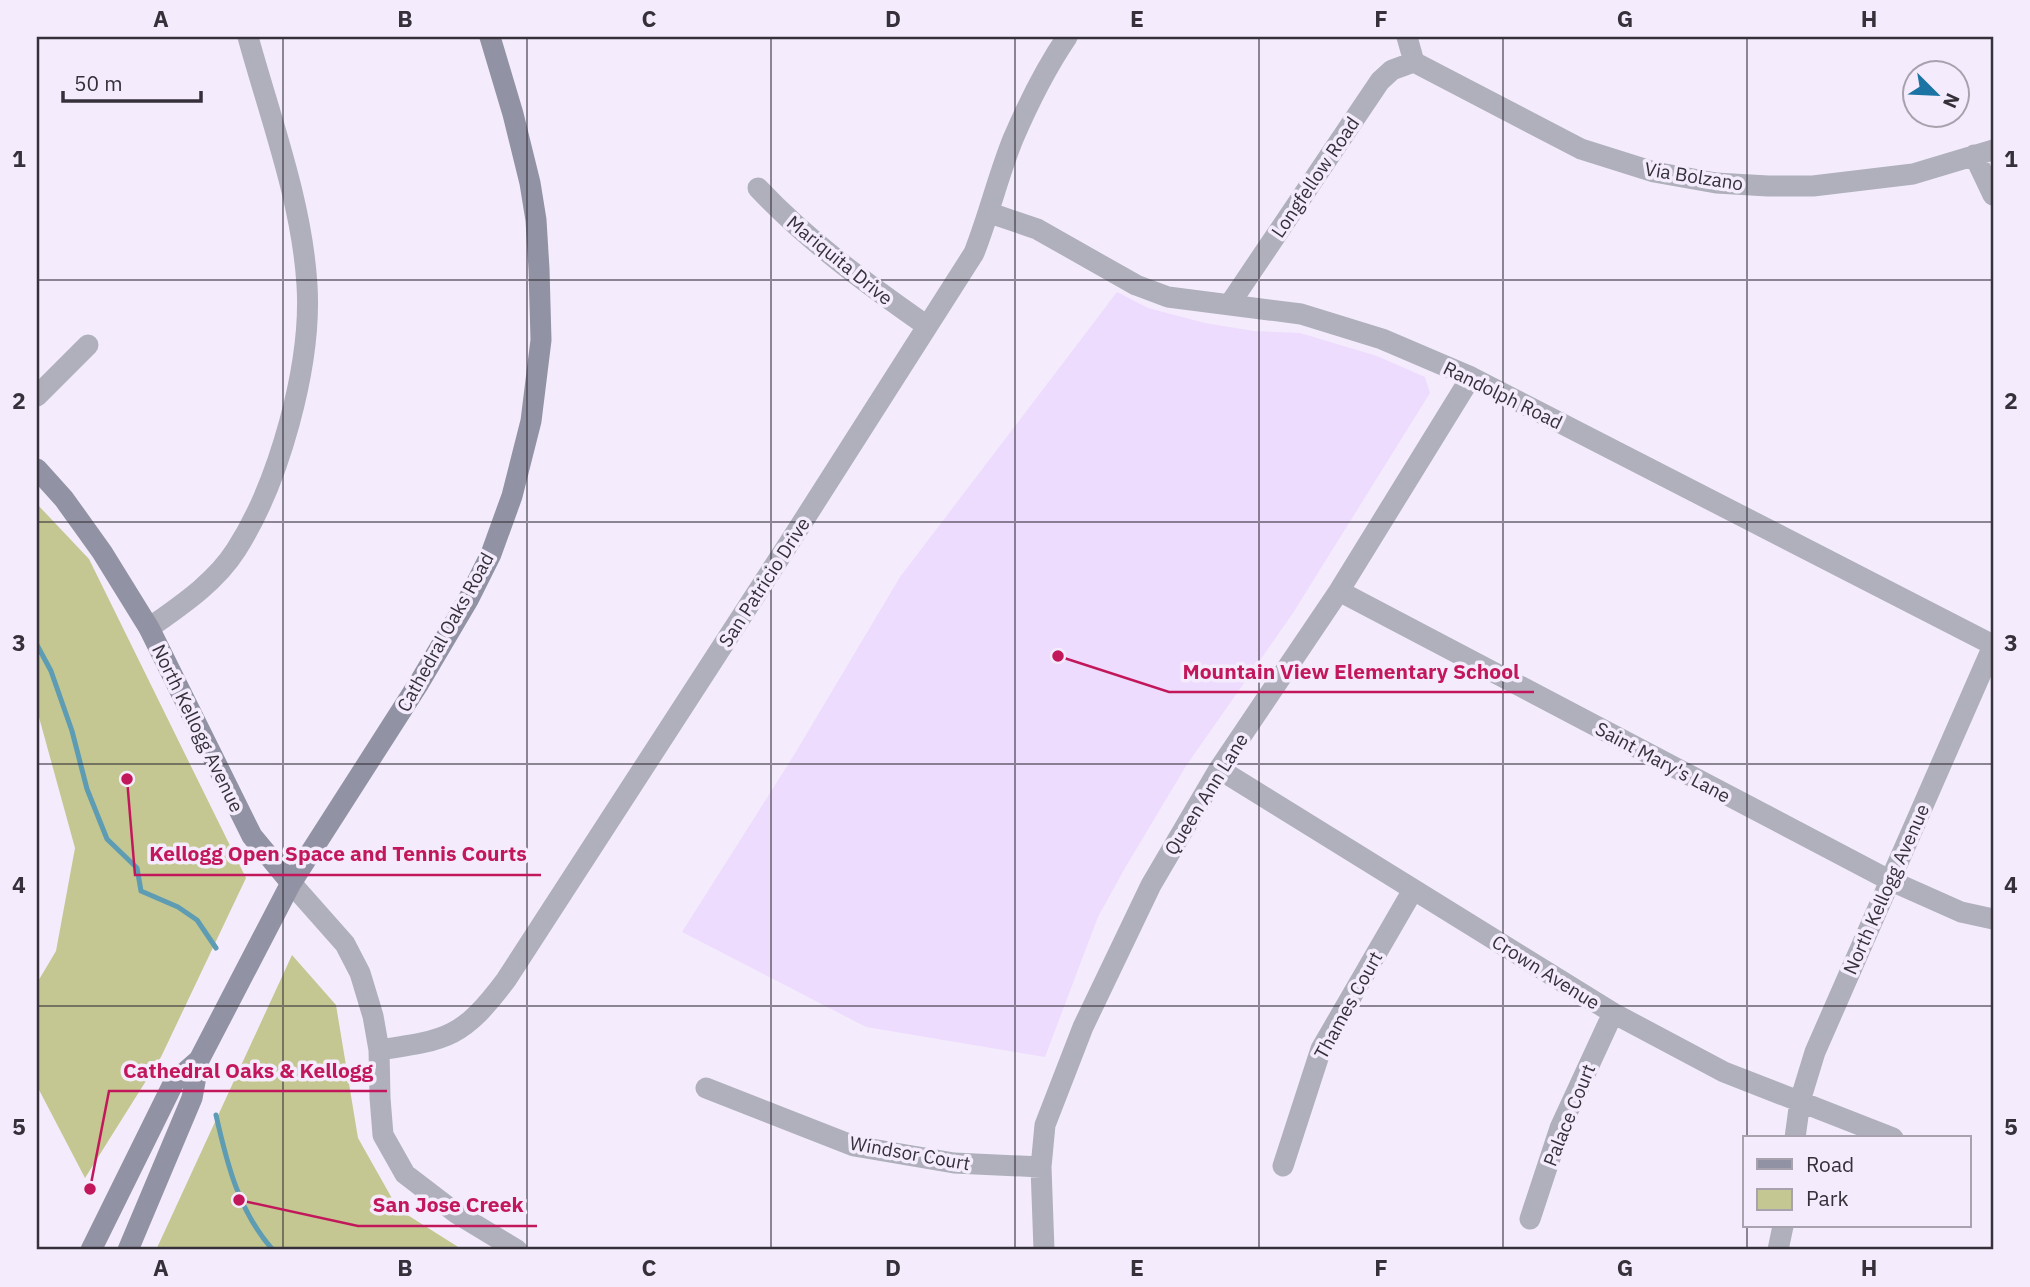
<svg xmlns="http://www.w3.org/2000/svg" width="2030" height="1287" font-family="'IBM Plex Sans',sans-serif">
<style>
.built{fill:#eddcfd}
.green{fill:#c4c791}
.lines{fill:none;stroke-linecap:round;stroke-linejoin:round}
.stream{stroke:#5e9cb4;stroke-width:5}
.street{stroke:#b0b0bc;stroke-width:21}
.secondary{stroke:#9192a3;stroke-width:21}
.grid{fill:none;stroke:#35303a;stroke-width:2;stroke-opacity:0.55}
.labels{text-anchor:middle;dominant-baseline:central;stroke-width:7;stroke-linejoin:round;paint-order:stroke}
.street-label{font-size:19px;fill:#35303a;stroke:#f4ecfc}
.leader{fill:none;stroke:#c2185b;stroke-width:2.5}
.callout-dot{fill:#c2185b;stroke:#f4ecfc;stroke-width:2.5}
.callout-label{font-size:21px;text-anchor:middle;font-weight:bold;fill:#c2185b;stroke:#f4ecfc;stroke-width:7;stroke-linejoin:round;paint-order:stroke}
.neatline{fill:none;stroke:#35303a;stroke-width:2.5}
.grid-label{font-size:23px;text-anchor:middle;font-weight:bold;fill:#35303a}
</style>
<rect width="100%" height="100%" fill="#f4ecfc"/>
<path class="built" d="M1117 292 1148 308 1205 323 1254 331 1300 333 1377 356 1425 377 1430 393 1293 613 1186 766 1125 868 1098 917 1045 1057 866 1027 682 932 794 755 900 577Z"/>
<path class="green" d="M37 504 89 559 246 878 161 1057 85 1178 37 1086V983L56 951 75 848 37 710Z
M292 955 336 1005 358 1138 398 1209 463 1250H156Z"/>
<g class="lines">
<path class="stream" d="M37 645 51 671 72 731 87 789 107 839 137 868 141 891 178 907 197 920 216 948
M216 1115C227 1164 239 1212 273 1250"/>
<path class="street" d="M1407 37 1414 62
M1414 62 1581 149 1654 172 1716 183 1768 186H1813L1913 174 1993 150
M1974 155 1993 195
M758 188C809 242 867 284 927 326
M990 213 1037 229 1136 285 1168 297 1301 314 1382 339 1471 377 1993 645
M1229 305 1380 81 1392 70 1414 62
M37 396 88 345
M1339 591 1889 880 1961 912 1993 919
M149 628C180 606 215 583 236 550 279 483 312 365 307 285 302 202 270 117 248 37
M1219 769 1613 1013 1724 1072 1893 1138
M291 883 345 944 360 973 373 1016 379 1050 380 1098 383 1135 405 1174 456 1213 517 1250
M379 1050C449 1040 463 1037 506 980L793 537 974 253C989 215 998 176 1013 139 1028 104 1046 68 1067 37
M706 1088 854 1146 954 1163 1041 1167
M1795 1138 1800 1101 1815 1052 1993 646
M1283 1166 1321 1049 1413 890
M1530 1219 1560 1128 1613 1013
M1044 1250 1041 1167 1045 1125 1083 1027 1151 885 1219 769 1339 591 1471 377
M1778 1250 1783 1226"/>
<path class="secondary" d="M37 469 64 499 102 552 149 628 252 836 291 883
M91 1250 174 1082 199 1060
M128 1250 192 1098 199 1060 291 883 419 683 468 600 491 554 512 496 531 421 541 340 539 269 536 220 530 183 513 114 490 37"/>
</g>
<path class="grid" d="M283 37V1250M527 37V1250M771 37V1250M1015 37V1250M1259 37V1250M1503 37V1250M1747 37V1138M37 280H1993M37 522H1993M37 764H1993M37 1006H1993M1747 1226V1250"/>
<g class="labels">
<g class="street-label">
<text transform="translate(1694 176) rotate(9)">Via Bolzano</text>
<text transform="translate(1315 177) rotate(-56)">Longfellow Road</text>
<text transform="translate(840 260) rotate(39)">Mariquita Drive</text>
<text transform="translate(1503 395) rotate(26)">Randolph Road</text>
<text transform="translate(764 582) rotate(-57)">San Patricio Drive</text>
<text transform="translate(445 632) rotate(-61)">Cathedral Oaks Road</text>
<text transform="translate(198 728) rotate(64)">North Kellogg Avenue</text>
<text transform="translate(1663 762) rotate(28)">Saint Mary's Lane</text>
<text transform="translate(1206 794) rotate(-58)">Queen Ann Lane</text>
<text transform="translate(1886 889) rotate(-66)">North Kellogg Avenue</text>
<text transform="translate(1546 972) rotate(32)">Crown Avenue</text>
<text transform="translate(1348 1005) rotate(-61)">Thames Court</text>
<text transform="translate(1569 1115) rotate(-68)">Palace Court</text>
<text transform="translate(910 1153) rotate(10)">Windsor Court</text>
</g>
</g>
<path class="leader" d="M1058 656L1169 692H1534M127 779L135 875H541M90 1189L109 1091H387M239 1200L358 1226H537"/>
<g class="callout-dot">
<circle cx="1058" cy="656" r="7"/>
<circle cx="127" cy="779" r="7"/>
<circle cx="90" cy="1189" r="7"/>
<circle cx="239" cy="1200" r="7"/>
</g>
<g class="callout-label">
<text x="1351" y="679">Mountain View Elementary School</text>
<text x="338" y="861">Kellogg Open Space and Tennis Courts</text>
<text x="248" y="1078">Cathedral Oaks &amp; Kellogg</text>
<text x="448" y="1212">San Jose Creek</text>
</g>
<rect width="2030" height="1287" fill="none" stroke="#f4ecfc" stroke-width="77"/>
<rect x="1743" y="1136" width="228" height="91" fill="#f4ecfc" stroke="#a8a1ae" stroke-width="2"/>
<rect x="1757" y="1159" width="35" height="10" fill="#9192a3" stroke="#a8a1ae" stroke-width="2"/>
<text x="1806" y="1172" font-size="21" fill="#35303a">Road</text>
<rect x="1757" y="1189" width="35" height="21" fill="#c4c791" stroke="#a8a1ae" stroke-width="2"/>
<text x="1806" y="1206" font-size="21" fill="#35303a">Park</text>
<g transform="translate(1936 94) rotate(114)"><circle r="33" fill="#f4ecfc" stroke="#a8a1ae" stroke-width="2"/>
<path d="M0-5L12 26L0 18L-12 26Z" fill="#1b74a3"/>
<text y="-10" font-size="19" font-weight="bold" text-anchor="middle" fill="#35303a">N</text>
</g>
<path d="M63 91v10h138v-10" fill="none" stroke="#35303a" stroke-width="3.5"/>
<text x="74" y="91" font-size="21" fill="#35303a" stroke="#f4ecfc" stroke-width="5" paint-order="stroke">50 m</text>
<rect x="38" y="38" width="1954" height="1210" class="neatline"/>
<g class="grid-label">
<text x="161" y="27">A</text>
<text x="405" y="27">B</text>
<text x="649" y="27">C</text>
<text x="893" y="27">D</text>
<text x="1137" y="27">E</text>
<text x="1381" y="27">F</text>
<text x="1625" y="27">G</text>
<text x="1869" y="27">H</text>
<text x="19" y="167">1</text>
<text x="2011" y="167">1</text>
<text x="19" y="409">2</text>
<text x="2011" y="409">2</text>
<text x="19" y="651">3</text>
<text x="2011" y="651">3</text>
<text x="19" y="893">4</text>
<text x="2011" y="893">4</text>
<text x="19" y="1135">5</text>
<text x="2011" y="1135">5</text>
<text x="161" y="1276">A</text>
<text x="405" y="1276">B</text>
<text x="649" y="1276">C</text>
<text x="893" y="1276">D</text>
<text x="1137" y="1276">E</text>
<text x="1381" y="1276">F</text>
<text x="1625" y="1276">G</text>
<text x="1869" y="1276">H</text>
</g>
</svg>
